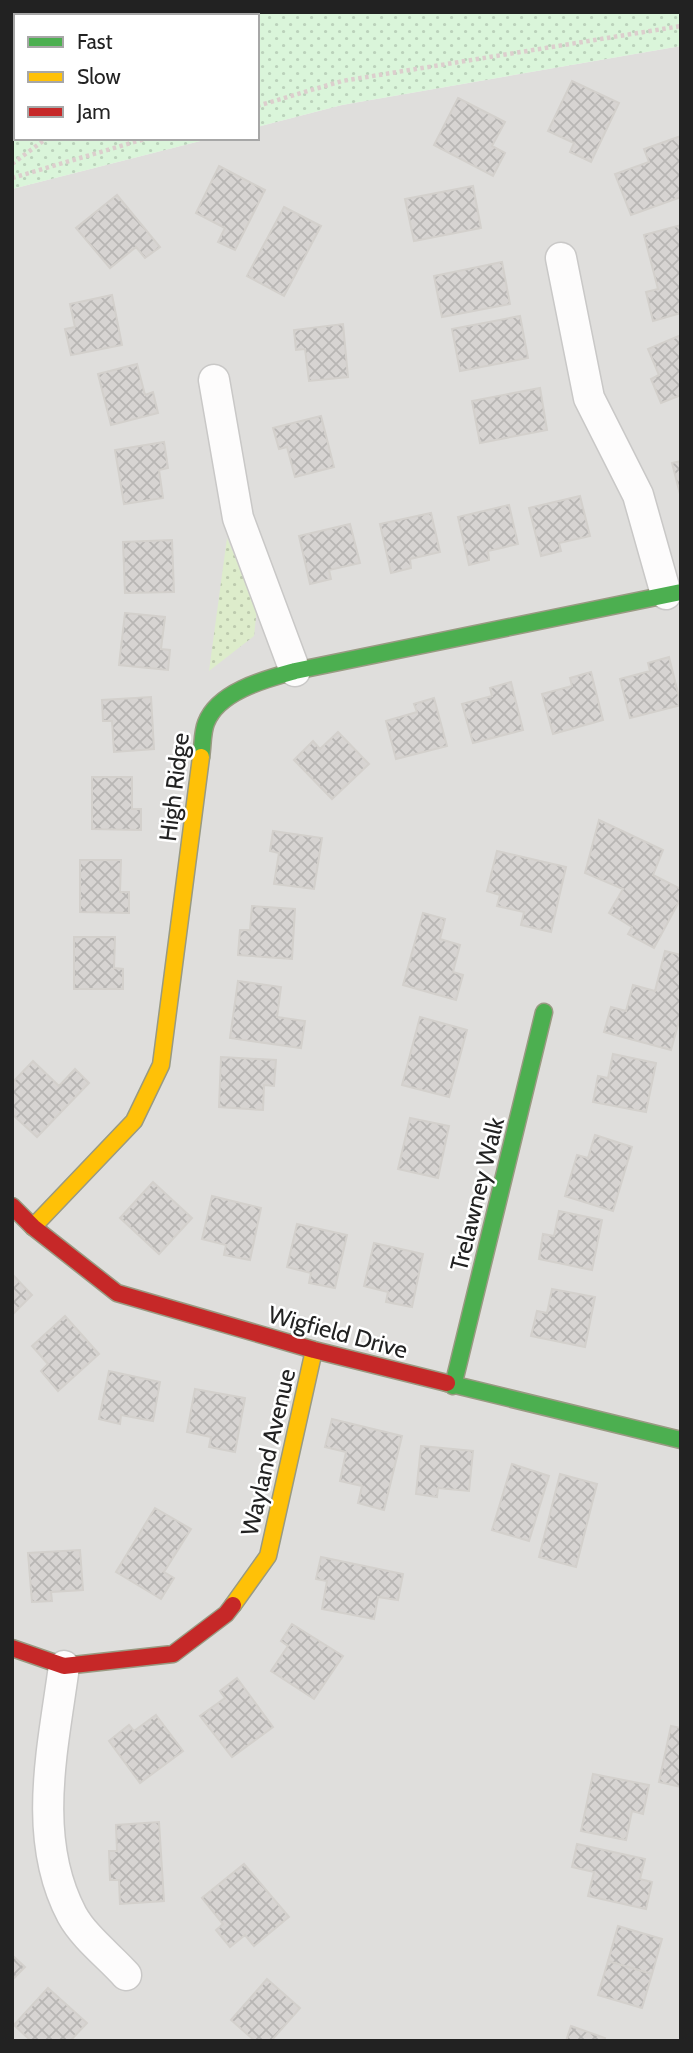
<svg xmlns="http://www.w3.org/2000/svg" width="693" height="2053" font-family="Cabin,sans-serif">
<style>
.residential{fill:#dfdedc}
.grass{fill:url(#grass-dots)}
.park{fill:url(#park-dots)}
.building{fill:url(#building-cross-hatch);stroke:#d3d0cc;stroke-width:2}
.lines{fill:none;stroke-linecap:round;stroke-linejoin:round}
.street-casing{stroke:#c9c8c7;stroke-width:33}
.fast-casing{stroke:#999a82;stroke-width:19}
.slow-casing{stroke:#999a82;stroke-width:19}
.jam-casing{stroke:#999a82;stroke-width:19}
.path{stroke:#dccecd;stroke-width:4.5;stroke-dasharray:3.5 3.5;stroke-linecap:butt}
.street{stroke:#fdfcfc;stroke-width:30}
.fast{stroke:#4caf50;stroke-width:16}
.slow{stroke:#ffc107;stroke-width:16}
.jam{stroke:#c62828;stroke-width:16}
.labels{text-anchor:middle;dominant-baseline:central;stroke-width:5;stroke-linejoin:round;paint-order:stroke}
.street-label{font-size:24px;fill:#222;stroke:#fff}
</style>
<defs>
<pattern id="grass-dots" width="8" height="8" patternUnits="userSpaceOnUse" patternTransform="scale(1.75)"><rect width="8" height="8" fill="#ddeccb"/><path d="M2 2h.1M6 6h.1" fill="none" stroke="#bdcaae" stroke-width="1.8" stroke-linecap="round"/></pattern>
<pattern id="park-dots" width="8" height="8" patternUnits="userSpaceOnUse" patternTransform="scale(1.75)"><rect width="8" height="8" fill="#daf5da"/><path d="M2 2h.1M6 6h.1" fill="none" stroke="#bbd2bb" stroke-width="1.8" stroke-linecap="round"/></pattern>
<pattern id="building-cross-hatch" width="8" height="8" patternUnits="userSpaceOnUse" patternTransform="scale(1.75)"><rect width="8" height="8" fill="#d7d4d2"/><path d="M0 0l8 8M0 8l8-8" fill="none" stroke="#b8b6b4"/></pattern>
</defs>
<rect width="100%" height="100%" fill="#f0eeeb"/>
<path class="residential" d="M681 46V2041H12V189L212 138H257V127L342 105Z"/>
<path class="grass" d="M227 538 257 608 254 636 209 671Z"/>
<path class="park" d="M12 12H681V46L342 105 257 127V16H16V138H212L12 189Z"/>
<path class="building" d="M572 81 619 103 591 162 570 152 574 143 548 131Z
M458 98 505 122 492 146 505 153 493 176 434 145Z
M681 136V197L631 215 615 174 649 162 644 149Z
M219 166 265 190 235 250 218 242 225 228 196 213Z
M473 186 481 228 414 241 405 199Z
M117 195 160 247 145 258 136 247 110 268 76 228Z
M284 207 321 226 284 296 247 276Z
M681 225V313L653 321 646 292 658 289 644 235Z
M502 262 510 304 442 317 434 276Z
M112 295 122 345 71 355 65 329 75 327 70 304Z
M520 316 528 358 460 371 452 329Z
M343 324 348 377 309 381 305 349 296 350 294 330Z
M681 335V395L661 403 651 379 659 375 648 349Z
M137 364 145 395 153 392 158 413 111 425 98 374Z
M540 388 547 430 480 443 472 401Z
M321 416 334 467 295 477 287 447 279 449 273 428Z
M164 442 168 468 159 470 163 498 124 504 115 450Z
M681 461V498L672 463Z
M580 496 590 536 559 543 561 551 541 556 529 508Z
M509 505 518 544 488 551 489 560 469 565 458 517Z
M431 513 440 552 410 559 411 568 391 573 380 524Z
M350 524 360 563 329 570 331 579 310 584 299 536Z
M172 540 174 592 125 593 123 542Z
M125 613 165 617 161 649 170 650 168 670 119 665Z
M669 657 681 705 630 718 620 679 650 671 648 663Z
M591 672 603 720 553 734 542 694 572 686 570 678Z
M511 682 523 730 473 743 462 704 492 696 490 688Z
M151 697 154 749 114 752 112 721H103L102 700Z
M434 698 447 746 396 759 386 721 417 712 414 704Z
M338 732 369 764 332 799 294 760 313 741 320 749Z
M92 777H132V809H141V830L92 829Z
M599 820 663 850 653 875 681 889V898L654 948 628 934 632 927 609 913 623 889 585 873Z
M273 831 322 838 314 889 274 884 279 853 270 851Z
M497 851 566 867 551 932 521 925 524 912 497 906 500 895 487 891Z
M80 860H121L120 892H129V913L80 912Z
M252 906 295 909 292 959 238 955 240 930H250Z
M423 913 445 919 440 939 460 945 453 972 463 975 456 1000 403 985Z
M74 937H115L114 968 123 969V989H74Z
M665 951 681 955V1014L671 1050 604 1032 611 1007 626 1011 633 985 655 991Z
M238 981 281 987 277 1017 305 1021 301 1048 230 1038Z
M420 1017 467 1030 449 1097 402 1085Z
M613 1054 656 1063 646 1112 593 1102 598 1076 608 1078Z
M221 1057 276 1060 274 1086 264 1085 263 1110 219 1107Z
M33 1061 59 1086 75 1069 89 1083 37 1137 12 1114V1083Z
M410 1118 449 1126 438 1178 398 1169Z
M595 1135 632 1147 613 1211 565 1196 577 1155 588 1158Z
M153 1182 192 1218 159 1254 120 1218Z
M212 1196 261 1208 250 1260 224 1255 226 1245 202 1239Z
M559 1211 602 1220 592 1270 539 1259 543 1234 554 1236Z
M297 1224 347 1235 335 1288 309 1283 311 1273 287 1267Z
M374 1243 423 1254 412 1307 386 1302 388 1292 364 1286Z
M12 1274 32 1295 12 1315Z
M552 1289 595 1297 585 1347 531 1336 537 1311 547 1313Z
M65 1316 99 1354 58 1391 41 1371 48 1364 32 1346Z
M109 1371 160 1382 153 1421 121 1415 120 1424 99 1419Z
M195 1389 245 1398 235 1452 209 1447 211 1437 187 1432Z
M332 1419 402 1436 384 1510 358 1503 362 1486 340 1481 346 1452 325 1447Z
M421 1446 473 1451 469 1491 438 1488 437 1497 416 1494Z
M512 1464 549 1476 529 1541 492 1530Z
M560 1474 597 1484 576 1567 539 1557Z
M155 1508 191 1529 164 1572 174 1578 161 1599 116 1572Z
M80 1550 83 1590 51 1592 52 1601 32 1602 28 1553Z
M321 1557 403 1574 398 1600 378 1597 374 1619 322 1609 327 1581 316 1579Z
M292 1624 343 1656 314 1699 271 1671 288 1646 281 1641Z
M237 1678 273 1727 232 1757 200 1716 225 1698 220 1691Z
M156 1715 183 1751 140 1783 109 1741 129 1725 134 1731Z
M671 1726 681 1728V1787L659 1782Z
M593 1774 649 1785 643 1814 632 1811 626 1840 581 1831Z
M159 1822 164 1901 120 1904 119 1880H110L109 1851H117L116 1825Z
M577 1844 645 1859 640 1879 652 1882 646 1909 588 1896 594 1872 572 1867Z
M244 1864 289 1917 254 1946 245 1935 230 1947 216 1930 223 1924 202 1898Z
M618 1926 662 1939 652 1974 608 1961Z
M12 1955 25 1967 12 1980Z
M608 1961 652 1974 642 2008 598 1995Z
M267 1979 300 2008 271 2041H255L231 2020Z
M48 1988 87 2023 70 2041H31L14 2025Z
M571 2026 605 2038 604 2041H566Z"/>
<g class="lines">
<defs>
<path id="street" d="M561 258 589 398 638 495 666 594
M214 380 238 518 295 671
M64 1666C53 1748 31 1838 72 1915 84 1937 110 1957 126 1975"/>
<path id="fast" d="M201 757C203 746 202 733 206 723 218 691 266 679 295 671L681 592
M447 1383 681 1440
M453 1386 544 1012"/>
<path id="slow" d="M33 1227 134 1121 161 1065 201 757
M233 1605 268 1556 314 1350"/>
<path id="jam" d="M12 1206 33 1227 117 1293 314 1350 447 1383
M12 1648 64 1666 173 1654 226 1614 233 1605"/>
</defs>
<use href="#street" class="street-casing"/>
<use href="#fast" class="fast-casing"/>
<use href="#slow" class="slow-casing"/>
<use href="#jam" class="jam-casing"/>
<path class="path" d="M180 16 182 12
M257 106 342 81 681 26
M12 164 47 138
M12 178 148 138"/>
<use href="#street" class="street"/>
<use href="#fast" class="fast"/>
<use href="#slow" class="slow"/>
<use href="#jam" class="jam"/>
</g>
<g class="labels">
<g class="street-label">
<text transform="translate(174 787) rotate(-83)">High Ridge</text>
<text transform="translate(477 1194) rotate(-76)">Trelawney Walk</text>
<text transform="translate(338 1332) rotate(15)">Wigfield Drive</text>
<text transform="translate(268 1452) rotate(-77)">Wayland Avenue</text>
</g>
</g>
<rect width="693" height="2053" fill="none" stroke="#222222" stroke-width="28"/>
<rect x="14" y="14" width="245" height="126" fill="#ffffff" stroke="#a7a7a7" stroke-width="2"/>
<rect x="28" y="37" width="35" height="10" fill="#4caf50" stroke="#a7a7a7" stroke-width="2"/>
<text x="77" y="49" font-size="21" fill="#222222">Fast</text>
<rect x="28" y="72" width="35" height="10" fill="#ffc107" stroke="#a7a7a7" stroke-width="2"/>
<text x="77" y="84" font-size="21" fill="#222222">Slow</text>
<rect x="28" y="107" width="35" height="10" fill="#c62828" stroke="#a7a7a7" stroke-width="2"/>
<text x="77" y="119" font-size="21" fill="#222222">Jam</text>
</svg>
